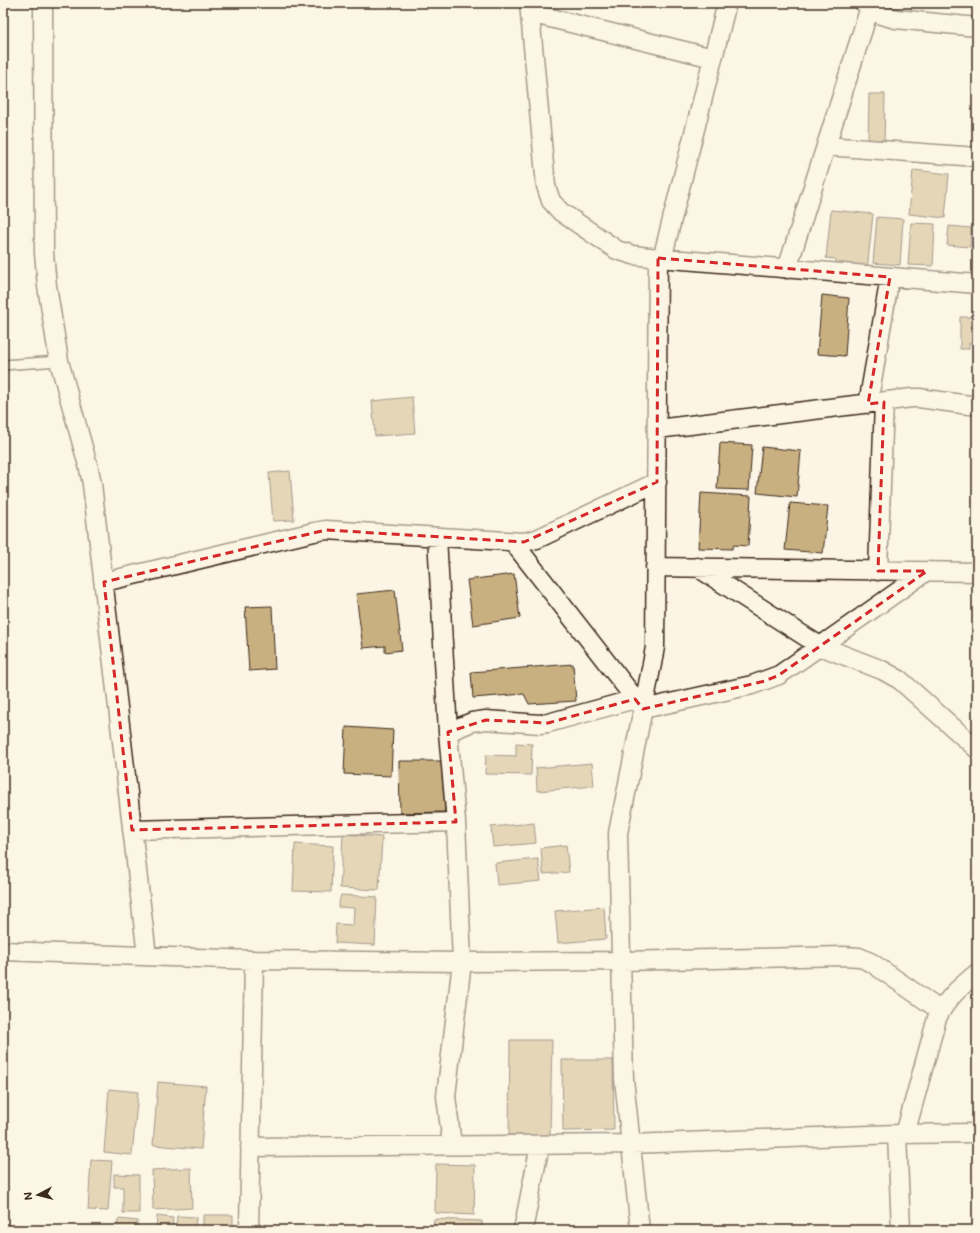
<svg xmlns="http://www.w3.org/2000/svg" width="980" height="1233" font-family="Mali,sans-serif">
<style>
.building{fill:#c9b080;stroke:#3b2a1e}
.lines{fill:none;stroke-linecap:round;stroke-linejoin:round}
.lane-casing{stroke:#3b2a1e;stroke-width:12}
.street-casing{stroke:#3b2a1e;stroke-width:21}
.lane{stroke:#fcf5e5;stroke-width:9}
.street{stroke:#fcf5e5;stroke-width:18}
.marked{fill:none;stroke:#d62828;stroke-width:3;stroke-dasharray:8 5;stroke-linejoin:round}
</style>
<rect width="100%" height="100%" fill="#fcf5e5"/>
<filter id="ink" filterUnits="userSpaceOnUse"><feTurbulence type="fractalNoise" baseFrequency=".025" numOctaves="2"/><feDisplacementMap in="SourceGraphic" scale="8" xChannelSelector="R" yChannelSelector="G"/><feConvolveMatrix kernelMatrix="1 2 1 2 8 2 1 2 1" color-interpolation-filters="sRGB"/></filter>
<g filter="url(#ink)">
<path class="building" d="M869 94H885L884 144H868Z
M913 170 949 174 945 218 909 214Z
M831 210 873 214 867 271 850 270 851 264H838L835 259 826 258Z
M877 217 903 219 900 265 873 263Z
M911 223 935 224 933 266 908 265Z
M949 226 971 228 970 247 947 245Z
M822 295 849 298 845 356 817 354Z
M960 317H977V343H969V349H960Z
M412 397 415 433 375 436 372 401Z
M720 443 752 445 749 490 717 489Z
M762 447 801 451 797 497 757 493Z
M290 471 294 520 273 521 269 473Z
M701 493 751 496 748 546 734 545 732 549 698 548Z
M790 503 828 506 823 553 785 550Z
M514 574 520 618 473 625 467 580Z
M395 590 402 650 385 652V646L363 648 356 594Z
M272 606 275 669 249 671 245 607Z
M573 664 576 701 529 704 524 694 473 698 471 672Z
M346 727 393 730 391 776 344 774Z
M516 743 532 744 531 775 485 774 486 755 516 756Z
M399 761H444L445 812 400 813Z
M592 763 594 786 537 791 536 768Z
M534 823 536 843 493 847 491 827Z
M343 834 382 837 379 890 340 888Z
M295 844 333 846 331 892 293 891Z
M566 845 569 872 543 874 541 848Z
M538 859 541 881 497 885 495 863Z
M341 895 377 897 375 945 335 943 336 924 353 925 354 908 338 907Z
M604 907 606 939 558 943 555 911Z
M510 1040H552L550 1136 509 1135Z
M562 1060H613L614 1130 563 1131Z
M158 1082 206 1086 201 1149 153 1145Z
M109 1089 138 1092 132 1155 104 1152Z
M91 1160 112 1161 108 1211 88 1210Z
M436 1164 475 1165 474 1215 435 1213Z
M191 1168 192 1208 153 1210 152 1170Z
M114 1174 139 1175V1213H123V1187H114Z
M203 1215H233V1230H203Z
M157 1216 173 1218 172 1230H156Z
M177 1216 196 1217 195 1230H176Z
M118 1219 138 1221 137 1230H117Z
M434 1219 482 1221V1230H433Z"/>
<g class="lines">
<defs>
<path id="lane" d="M3 365 59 361"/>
<path id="street" d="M43 3 44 253 47 286 59 361 89 469 92 484 147 956
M529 3 546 186 551 201 561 212 617 250 633 255 658 258 977 284
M864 3 881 15 896 19 977 27
M530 13 713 58
M826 146 977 157
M662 259 727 3
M787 269 870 7
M868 404 890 277
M657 429 912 398H919L969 405H977
M437 537 448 732 456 822 462 962 446 1096 452 1145
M513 542 643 709 752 685 779 675 927 571
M655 567 977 572
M697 567 820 646 882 670 900 680 977 749
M878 571 884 402
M104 582 314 532 326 530 524 542 537 539 657 482
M448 732 472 722 486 720 540 724 548 723 635 699
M132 830 456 822
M3 951 254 960 462 962 621 961 844 956 859 957 872 963 941 1011
M905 1134 937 1018C947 998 960 987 977 973
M250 1147 631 1144 897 1134
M249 1230 254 960
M523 1230 540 1145
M640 1230 624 1079 618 833 652 664 655 647 658 258
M901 1230 897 1134 977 1133"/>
</defs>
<use href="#lane" class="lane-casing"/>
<use href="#street" class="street-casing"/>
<use href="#lane" class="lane"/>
<use href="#street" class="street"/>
</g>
</g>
<path d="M0 0H980V1233H0ZM658 258 890 277 868 404 884 402 878 571H927L779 675 765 681 643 709 635 699 548 723 486 720 448 732 456 822 132 830 104 582 326 530 524 542 657 482Z" fill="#fcf5e5" fill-opacity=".55" fill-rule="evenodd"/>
<path class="marked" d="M658 258 890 277 868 404 884 402 878 571H927L779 675 765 681 643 709 635 699 548 723 486 720 448 732 456 822 132 830 104 582 326 530 524 542 657 482Z"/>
<rect width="980" height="1233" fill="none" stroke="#fcf5e5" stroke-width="16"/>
<rect x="8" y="8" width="964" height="1217" fill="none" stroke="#3b2a1e" stroke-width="1.5" filter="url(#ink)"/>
<g transform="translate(38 1195) rotate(263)" stroke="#fcf5e5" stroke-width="3" paint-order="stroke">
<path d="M0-3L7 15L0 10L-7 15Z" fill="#3b2a1e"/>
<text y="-6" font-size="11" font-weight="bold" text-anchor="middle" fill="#3b2a1e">N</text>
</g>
</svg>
